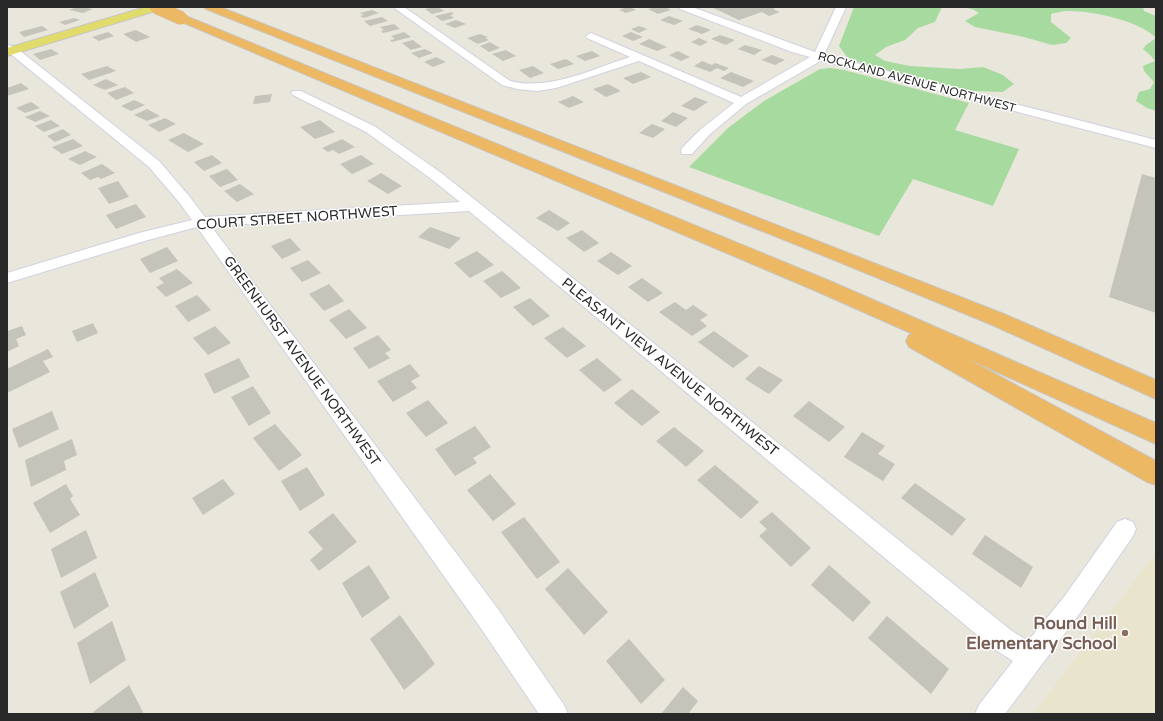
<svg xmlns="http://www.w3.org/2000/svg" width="1163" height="721" font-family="'Varela Round',sans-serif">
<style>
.education{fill:#e9e5cd}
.green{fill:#a7da9e}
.building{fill:#c5c4ba}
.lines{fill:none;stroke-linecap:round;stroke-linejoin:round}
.minor-casing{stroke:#d1d1e0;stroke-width:2}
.major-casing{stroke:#c7c7c7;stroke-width:2}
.highway-casing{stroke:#c7c7c7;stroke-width:2}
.minor{fill:#fff;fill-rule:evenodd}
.major{fill:#e0db6a;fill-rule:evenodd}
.highway{fill:#ecb864;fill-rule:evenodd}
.highway-bridge-casing{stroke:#c7c7c7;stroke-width:14;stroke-linecap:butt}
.highway-bridge{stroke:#ecb864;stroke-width:13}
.education-dot{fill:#8d6e63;stroke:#fff;stroke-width:1.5}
.labels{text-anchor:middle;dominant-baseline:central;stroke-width:3;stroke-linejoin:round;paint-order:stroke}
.far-street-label{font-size:12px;fill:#292929;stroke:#fff}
.street-label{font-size:14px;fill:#292929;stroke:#fff}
.near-education-label{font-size:17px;font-weight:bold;fill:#785e54;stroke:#fff;text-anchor:end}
</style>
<rect width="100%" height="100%" fill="#e9e6dc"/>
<path class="education" d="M1156 552V714H1033Z"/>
<path class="green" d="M854 7H942L935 22 918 28 905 40 886 47 875 55 885 61 910 66 960 69 983 67 1003 75 1014 84 1003 92 972 91 867 66 847 57 839 46Z
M961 7H1143L1144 11 1156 16V111L1147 108 1136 101 1139 92 1150 89 1154 82 1144 71 1143 66 1155 61 1151 56 1143 49 1146 45 1156 38C1141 21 1090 10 1067 11 1062 11 1056 13 1051 14V22L1071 38 1066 43 1052 45 1024 37 975 27 965 21 979 13 972 9Z
M830 68 844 70 969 103 955 130 1019 149 993 206 913 179 879 236 689 167 728 128 764 101 820 69Z"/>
<path class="building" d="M77 7H82L93 9 83 13 69 10Z
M434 7H438L444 11 432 14 425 9Z
M627 7H630L636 10 626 13 619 10Z
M656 7H665L671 10 658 14 648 9Z
M711 7H777L773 9 780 12 769 16 762 12 739 20Z
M372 10 379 13 364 18 360 16 364 15 360 13Z
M452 12 454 14 450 15 454 18 442 21 435 16Z
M669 16 683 21 674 25 660 20Z
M382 17 388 21 370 26 364 21Z
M74 18 80 20 65 25 59 22Z
M456 20 466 24 455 28 445 24Z
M394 24 400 29 383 33 381 31 384 30 380 27Z
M697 25 711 30 702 34 688 29Z
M42 26 48 30 24 37 19 32Z
M639 26 647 29 639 33 631 29Z
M136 30 150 37 136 42 123 34Z
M108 32 114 36 99 41 92 37Z
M404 32 411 37 392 42 390 40 395 39 391 36Z
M631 32 643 37 633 41 622 36Z
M480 34 488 37 485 38 489 40 478 44 467 38Z
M720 35 735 40 726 45 711 39Z
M699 38 708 42 700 46 691 42Z
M649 39 667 47 657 51 639 44Z
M413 40 422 47 411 50 402 43Z
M490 42 500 48 489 52 480 46Z
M745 45 762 50 754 55 738 49Z
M51 49 59 54 40 60 33 54Z
M425 49 433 53 419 58 411 53Z
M506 50 516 56 503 61 492 54Z
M592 51 600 56 585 61 576 56Z
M678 51 690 57 681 61 669 55Z
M772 55 785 60 775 65 761 60Z
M436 57 446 62 433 67 424 62Z
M566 59 574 64 558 69 550 64Z
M702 61 712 65 715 63 729 68 724 71 717 68 710 72 694 66Z
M107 66 116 71 89 80 81 74Z
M533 66 544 73 530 78 519 70Z
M641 72 651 77 633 84 623 78Z
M731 72 754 81 743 87 720 78Z
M106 79 118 85 105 90 93 85Z
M21 83 29 89 7 96V88Z
M608 84 621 91 606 97 593 89Z
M125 87 134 93 116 100 107 93Z
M272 94 270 102 253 104 255 96Z
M573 96 584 102 569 108 558 102Z
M695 97 708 102 694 111 681 106Z
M134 100 145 105 131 111 121 106Z
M31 102 40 108 25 113 16 108Z
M147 109 160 116 147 121 134 115Z
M40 111 50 116 35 122 25 117Z
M673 112 688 118 676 127 661 121Z
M165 118 176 124 159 132 148 125Z
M51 120 60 126 44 132 35 126Z
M320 120 335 132 315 139 300 127Z
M652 124 665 129 653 138 639 133Z
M63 129 71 135 55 142 47 136Z
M184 133 204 144 188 152 168 140Z
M73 139 83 146 62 154 52 147Z
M342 139 355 147 339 154 333 150 328 152 322 148Z
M85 151 97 157 80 165 68 159Z
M212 155 222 163 204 171 194 162Z
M361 155 374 164 352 174 340 164Z
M102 164 115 173 101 179 98 177 90 180 81 173Z
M227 169 238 180 220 187 209 176Z
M381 173 402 186 388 194 367 181Z
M1142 174 1156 178V313L1109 297Z
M118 181 129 197 109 204 98 188Z
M240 184 254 194 237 202 224 191Z
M136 204 146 217 116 229 106 215Z
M549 210 570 223 558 231 536 218Z
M430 227 461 238 449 249 418 237Z
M582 230 599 243 584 252 566 238Z
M290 238 301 250 282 259 271 246Z
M167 247 178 261 150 273 140 259Z
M477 251 494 265 470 278 454 263Z
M611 252 632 266 618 275 597 261Z
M308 260 321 273 302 282 290 268Z
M177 269 193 283 166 297 156 287 164 283 159 278Z
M502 271 521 288 501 298 483 281Z
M642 278 663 293 648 302 628 287Z
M329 284 344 301 324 311 309 294Z
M197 295 211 310 188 322 175 306Z
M530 298 550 316 533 326 513 307Z
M675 302 686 310 693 305 708 315 700 320 707 326 692 336 659 312Z
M349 309 367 328 346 339 329 320Z
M93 323 98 333 77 342 72 331Z
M22 326 26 335 16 339 19 346 7 352V331Z
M215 326 231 343 208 355 193 338Z
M563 327 586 346 567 358 544 338Z
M714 331 749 356 733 368 698 342Z
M378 335 391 350 385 353 390 358 369 369 353 348Z
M48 349 53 357 43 361 50 372 7 393V369Z
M239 358 250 377 214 394 204 374Z
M597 358 622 380 604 392 579 370Z
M410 364 420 376 411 381 417 388 393 402 377 381Z
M759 366 783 380 769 394 745 379Z
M253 386 271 413 249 426 231 397Z
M632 389 660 412 642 426 614 403Z
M428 400 448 423 426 437 406 413Z
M809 401 845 427 829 442 793 416Z
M52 411 59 429 19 448 12 429Z
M275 424 302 455 279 471 253 438Z
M475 426 491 447 473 458 477 463 455 476 435 449Z
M674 427 704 451 686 467 656 441Z
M862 432 885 446 878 454 895 464 883 481 844 457Z
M72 439 77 455 64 461 66 470 31 487 25 460Z
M715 465 759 502 741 519 697 480Z
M307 467 325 495 300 511 281 481Z
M490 474 516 504 493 521 467 490Z
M223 479 235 494 203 515 192 498Z
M915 483 966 519 952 536 901 498Z
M66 484 73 496 70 499 80 515 50 533 33 503Z
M772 512 811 548 791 567 759 536 767 529 759 522Z
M333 513 357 542 319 571 310 560 323 549 308 532Z
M524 517 560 562 537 579 501 532Z
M86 530 97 558 61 578 51 549Z
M985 535 1033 567 1021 588 972 554Z
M369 565 390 598 362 618 342 583Z
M829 565 871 602 853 622 811 585Z
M568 568 608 612 584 635 545 589Z
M95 572 109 606 74 629 60 592Z
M400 615 435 664 404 690 370 639Z
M887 616 949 669 931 694 868 638Z
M112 621 126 660 90 684 77 643Z
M629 639 665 680 641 704 606 661Z
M129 685 144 714H94L93 712Z
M683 687 698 701 688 714H661Z"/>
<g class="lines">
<defs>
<path id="minor" d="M393 7H404L510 81C550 91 592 69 630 57L587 38 586 36 591 33 741 97 810 57 792 52 680 9 678 7H692L815 52 836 7H846L824 55 1156 140V148L819 60 817 63 746 104 709 135 692 154H682L681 151 682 148 701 129 734 103 639 61 556 88 537 91 517 89 502 85Z
M7 44 19 50 159 161 189 196 205 217 460 202 430 178 366 132 293 95 291 93 293 91H301L374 126 440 172 479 203 1012 631 1028 641 1064 597 1117 522 1125 519 1133 522 1136 529 1133 536 1080 613 1005 714H975L979 705 1013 661 994 649 469 211 211 226 498 609 564 705 568 714H539L480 627 197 227 148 240 7 283V273L139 233 192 220 179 202 149 167 7 51Z"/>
<path id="major" d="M146 7H164L162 9 7 56V48Z"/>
<path id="highway" d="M204 7H220L1004 314 1156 380V399L990 324 817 253 206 9Z
M181 14 830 281 1156 423V444L966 358 1156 461V485L1147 482 909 347 906 341 909 335 913 334 816 291 177 20 175 18 177 16Z"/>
</defs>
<use href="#minor" class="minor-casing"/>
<use href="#major" class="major-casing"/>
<use href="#highway" class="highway-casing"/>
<use href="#minor" class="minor"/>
<use href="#major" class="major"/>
<use href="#highway" class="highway"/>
<defs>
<path id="highway-bridge" d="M156 7 181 18"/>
</defs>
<use href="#highway-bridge" class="highway-bridge-casing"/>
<use href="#highway-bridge" class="highway-bridge"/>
</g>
<circle class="education-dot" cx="1125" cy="633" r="4"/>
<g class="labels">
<g class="far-street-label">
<text transform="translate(917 82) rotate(15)">ROCKLAND AVENUE NORTHWEST</text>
</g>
<g class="street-label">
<text transform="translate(297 218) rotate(-4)">COURT STREET NORTHWEST</text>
<text transform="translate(302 361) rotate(54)">GREENHURST AVENUE NORTHWEST</text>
<text transform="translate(670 367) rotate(39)">PLEASANT VIEW AVENUE NORTHWEST</text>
</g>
<g class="near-education-label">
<text x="1117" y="623">Round Hill<tspan x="1117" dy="20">Elementary School</tspan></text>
</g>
</g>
<rect width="1163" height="721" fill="none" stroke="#292929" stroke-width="16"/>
</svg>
